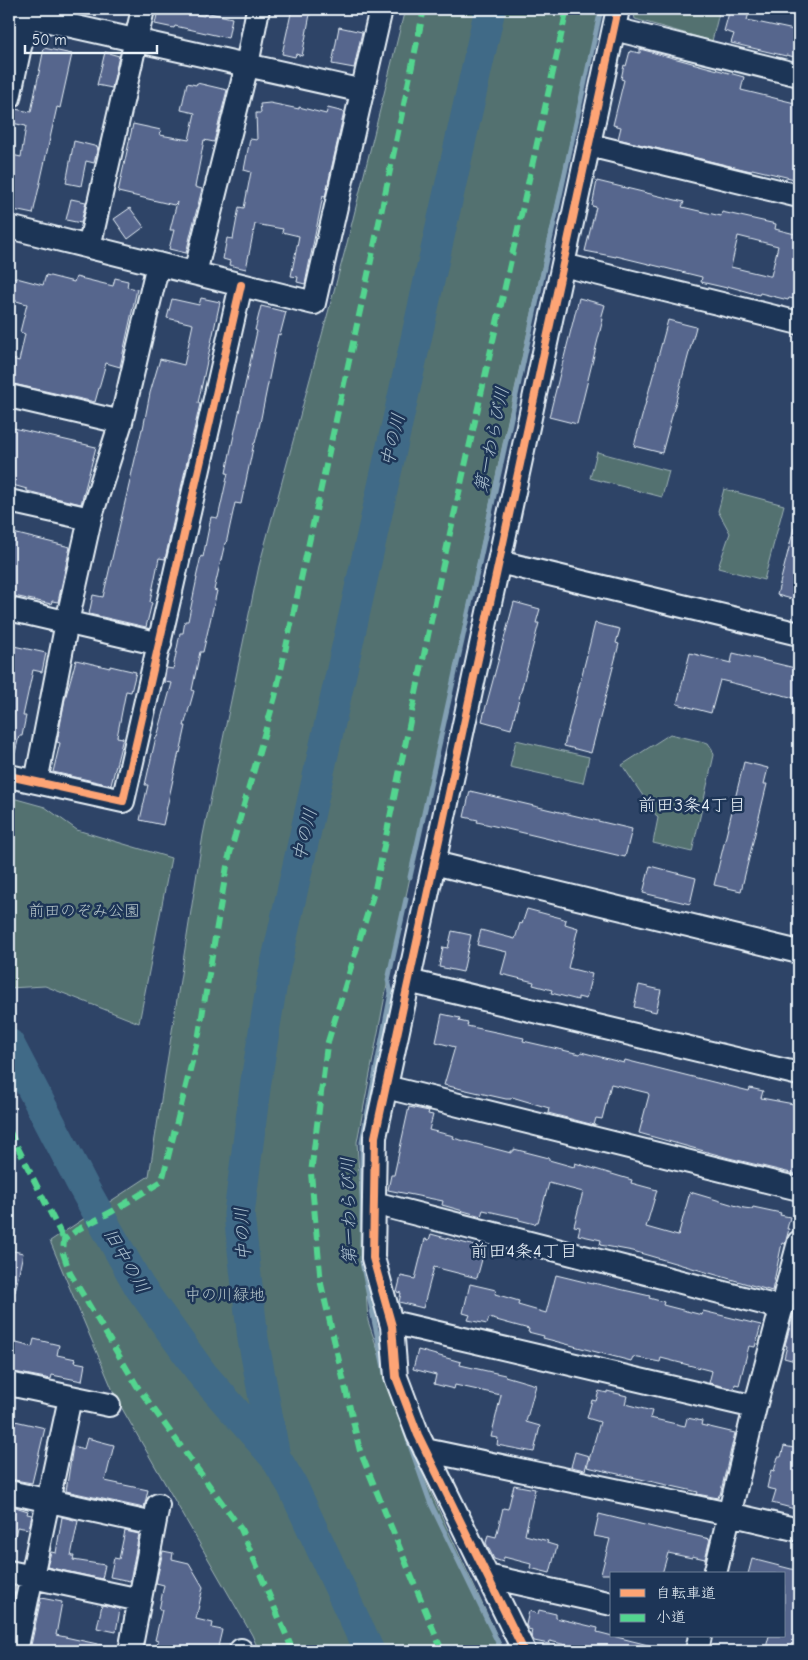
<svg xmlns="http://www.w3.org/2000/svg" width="808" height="1660" font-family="'Comic Neue','Klee One',sans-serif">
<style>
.green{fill:#527170;stroke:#9db1b4}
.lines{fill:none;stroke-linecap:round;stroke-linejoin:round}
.stream{stroke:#83a0b4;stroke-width:5}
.river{stroke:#406a87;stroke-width:31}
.building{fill:#57668d;stroke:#e8f1f8;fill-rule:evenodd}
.minor-casing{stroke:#e8f1f8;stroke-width:26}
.minor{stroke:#1d3557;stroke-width:22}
.quiet{stroke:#53d58f;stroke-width:6;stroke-dasharray:12 6;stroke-linecap:butt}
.cycleway-casing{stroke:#1d3557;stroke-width:11}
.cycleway{stroke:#fda474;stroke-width:8}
.labels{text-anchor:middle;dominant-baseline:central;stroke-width:5;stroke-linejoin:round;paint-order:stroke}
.park-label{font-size:16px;fill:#b4c4c8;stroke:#1d3557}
.water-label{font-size:18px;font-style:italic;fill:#adc2d0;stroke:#1d3557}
.neighbourhood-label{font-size:18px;fill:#e8f1f8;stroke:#1d3557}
</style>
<rect width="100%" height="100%" fill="#2e4467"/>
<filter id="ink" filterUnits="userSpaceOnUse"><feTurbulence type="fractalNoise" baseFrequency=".02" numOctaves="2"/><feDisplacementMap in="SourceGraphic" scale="10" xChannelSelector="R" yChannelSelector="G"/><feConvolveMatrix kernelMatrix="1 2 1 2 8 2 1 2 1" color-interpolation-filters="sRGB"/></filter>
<g filter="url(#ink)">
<path class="green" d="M405 9H600L509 416 388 980 357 1142 368 1321 413 1454 504 1651H259L252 1635 116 1398 50 1241 149 1176 203 835 259 566 347 243Z
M633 9H720L712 41 635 19Z
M597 452 669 471 662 497 590 478Z
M724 489 784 505 764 580 718 568 730 533 718 511Z
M670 734 708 743 712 749 714 755 692 852 653 843 658 818 622 765Z
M516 740 589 757 583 783 510 767Z
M9 797 45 807 77 830 171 858 139 1023 45 986 9 988Z"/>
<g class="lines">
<path class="stream" d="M410 877 601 9
M385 1373 362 1262V1141L391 993 388 980 406 899
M405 1431 430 1502 502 1651"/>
<path class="river" d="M9 1044 84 1188 139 1286 203 1375 274 1456
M369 1651 292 1485 275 1457 253 1339 239 1214 256 1081 273 977 490 9"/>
</g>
<path class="building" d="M164 9 204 16 205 12 232 18 228 38 175 26 174 28 155 24 158 10 163 11Z
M292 9H311L302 56 296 54 295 57 282 54Z
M730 9H750L747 20 799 31V58L786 55V56L731 43 734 34 724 31Z
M339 27 362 32 354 68 332 64Z
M44 48 72 54 60 108 57 107 33 214 9 209V169L12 155 21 157 26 126 12 123 15 109 31 112Z
M640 49 744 77 741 90 799 104V180L752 169 751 171 618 139 621 127 613 125 624 80 621 79 624 65 626 66 630 51 640 53Z
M105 52 119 56 112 88 97 85Z
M187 83 196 85 197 83 227 90 214 142 204 140 195 187 202 189 186 253 169 249 174 230H170L177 202 174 205 118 192 133 124 161 130 160 135 189 140 195 113 181 110Z
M270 103 299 109V107L326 114 328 108 344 112 325 197 323 196 305 284 297 282 298 277 291 276 299 236 282 232 283 229 255 224 246 269 229 265 230 261 223 259 227 238 233 239 239 207 244 208 251 172 244 170 250 139 257 140 256 113H261L260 104Z
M74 141 98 147 94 163 86 161 81 186 66 183Z
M597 181 684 202 682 207 721 216 722 212 776 224 775 229 799 235V300L789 298 788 300 760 293 759 295 727 286V288L701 282 702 277 616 256V257L585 251 596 207 592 206ZM738 236 778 246 771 276H769L731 267Z
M71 199 86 202 81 223 66 220Z
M130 208 144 227 128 239 114 219Z
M46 275 74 282 76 277 113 286 115 278 128 281 127 287 137 289 120 367 106 363 95 402 9 383V358L19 361 25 334 20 332 27 304 9 299V276L43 285Z
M201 298 220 302 198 403 200 404 165 559 159 558 150 602 152 603 146 627 89 614 93 595 103 597 142 429H143L150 393 160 359 184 365 193 324 167 318 172 299 199 305Z
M579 298 605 305 601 319H603L577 424 549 417Z
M261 306 286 312 280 335 278 334 260 423 255 443H254L241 504 235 503 226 544 225 543 214 590 217 591 203 652H200L192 690 194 691 184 726H186L180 753 179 752 163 825 140 820 148 785H145L156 737H157L172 683 164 682 166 670 167 668 173 669 180 633H183L185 621H188L197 578H196L201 556 203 557 211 517 218 518 228 473H226L230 453 257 331 255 330Z
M668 320 696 327 662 453 634 446Z
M9 427 96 447 81 504 27 491V489L9 484Z
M794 528 799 529V601L777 595Z
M9 532 70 547 58 602 52 601 51 604 14 596 15 593 9 591Z
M514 602 540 609 536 623H539L511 729 482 721Z
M595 623 620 629 616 643 619 644 591 753 564 746Z
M9 645 46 653 42 672 33 670 23 716H26L22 736H19L15 753 9 752Z
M690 653 731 663 733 653 799 669V699L720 680 711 713 677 704Z
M76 660 110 668V666L136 672 131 692 126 691 117 737 123 738 111 785 53 772 60 743 57 742 65 699Z
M744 762 768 768 764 784H767L741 891 714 885Z
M470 791 632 829 625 857 486 824 477 822 478 820 464 817Z
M650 866 696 878 690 904 643 893Z
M527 909 561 918 566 920 565 924 578 928 568 968 592 974 586 999 578 997V1000L551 993 552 990 533 985 534 982 501 974 507 952 477 945 481 930 515 939 520 923 522 924Z
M452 931 471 935 463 972 439 967 443 947 448 948Z
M639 985 661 990 656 1012 634 1007Z
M442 1014 460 1018 459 1021 468 1023 467 1026 524 1038 523 1041 580 1054 581 1052 624 1063 625 1060 749 1091 750 1088 763 1091 761 1098 799 1105V1175L729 1158 639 1133 649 1095 648 1093 611 1084 602 1119 596 1118 594 1125 548 1113 549 1108 512 1097 511 1099H506L444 1085 455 1047 436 1042Z
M409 1107 429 1111 428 1114 433 1115 429 1130 454 1136 453 1138 511 1153V1151H514V1149L549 1158V1160L574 1167 575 1163 632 1180 631 1183 657 1190 646 1227 678 1236 690 1192 744 1208 752 1209 753 1207 781 1213 780 1215 790 1217 787 1229H789L785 1244 782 1243 772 1291 633 1251 600 1245 601 1240 578 1235 580 1227 574 1226 583 1192 549 1183 538 1222H536L535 1224 519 1220V1218L483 1210 481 1216 442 1205 443 1201 388 1190 391 1175H394Z
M431 1234 475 1246 474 1250 484 1252 477 1278 434 1267 423 1308 399 1302 401 1293 397 1292 401 1276 415 1279 425 1239 429 1240Z
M9 1250 23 1253 15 1292 9 1291Z
M556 1275 593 1284V1283L650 1296 649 1298 664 1302 663 1305 702 1315 703 1311 761 1325 755 1347 749 1346 739 1385 735 1384 734 1389 709 1383 712 1371 661 1358 660 1362 633 1357 631 1361 543 1338 544 1336 528 1332 529 1329 489 1318 487 1324 468 1320 470 1315 463 1313 470 1284 496 1290 495 1294 519 1301 518 1305 546 1313Z
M796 1305H799V1362L784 1358 787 1346 785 1345Z
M34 1339 59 1345 57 1355 76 1359 75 1362 85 1364 82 1381 52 1375 51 1379 9 1371V1341L32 1347Z
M418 1350 461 1362 460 1365 505 1375V1376L536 1385 526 1422 540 1426 534 1452 497 1445 498 1438 491 1437 501 1395 455 1385 454 1389 434 1384 436 1375 413 1369Z
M599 1391 607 1393V1391L627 1396 625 1404 652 1411 650 1418 685 1426 687 1418 702 1421 701 1425 735 1433 720 1495H719L718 1498 697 1494 698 1492 587 1467 600 1422 587 1418 592 1400 596 1401Z
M11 1420 45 1428 32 1483 9 1479V1431Z
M87 1438 114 1445 105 1481 148 1490 144 1508 66 1491 73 1446 84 1449Z
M784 1446 799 1449V1510L772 1503 776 1490 767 1488 771 1470 774 1471 778 1457H781Z
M575 1452 589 1456 585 1470 571 1467Z
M514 1485 535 1489 525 1535 548 1541 547 1543 557 1546 550 1573 530 1568 531 1564 504 1557 503 1562 494 1559 486 1543 488 1535 496 1537 503 1508 508 1509Z
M9 1505 28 1511 27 1514 32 1515 29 1529 17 1527 15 1537 9 1536Z
M599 1514 665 1530V1529L710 1539 705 1559 692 1556V1558L668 1553 662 1574H601L610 1539 594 1536Z
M62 1517 78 1521 71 1556H74L73 1560 105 1565 102 1579 47 1567 51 1552 56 1553Z
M125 1531 139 1534 130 1581 110 1577 114 1558 119 1559Z
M163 1551 173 1553 172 1559 189 1563 203 1587 196 1619 213 1623 212 1628 222 1630 217 1651H186L157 1645 158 1641 155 1640 162 1610H159L164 1585 156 1583Z
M752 1559 799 1571V1651H765L769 1636H784V1574H748Z
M9 1592 15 1593 9 1622Z
M41 1598 62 1602 56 1635 102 1645 101 1651H37L30 1650Z
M102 1605 120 1609 116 1632 97 1628Z
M539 1610 556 1614V1618L598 1628 597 1632 652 1646V1651H590L550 1641 549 1644 534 1641 531 1635 532 1630 528 1629 526 1625 529 1611 538 1614Z"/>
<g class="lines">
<defs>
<path id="minor" d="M9 12 363 91
M614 29 799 75
M9 98 28 9
M589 145 799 196
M9 227 314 303 381 9
M89 247 143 9
M563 265 799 323
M195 273 247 65 258 9
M9 396 121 422
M9 501 90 519
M499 562 799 634
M9 609 160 644
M9 776 123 801 241 285
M36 782 67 622 90 519 121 422 158 264
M434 863 799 952
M408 981 799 1074
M386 1087 799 1189
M374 1203 782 1308
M391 1322 755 1407
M9 1384 109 1405
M425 1450 729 1514 799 1530
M9 1492 154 1524
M9 1572 140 1600
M715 1574 755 1407 799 1242
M487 1576 612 1604
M16 1651 70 1398
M130 1651 158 1505
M241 1651V1650
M524 1651 418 1435 396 1377 392 1326 373 1258 375 1137 618 9
M697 1651 700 1636"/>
</defs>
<use href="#minor" class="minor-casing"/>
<use href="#minor" class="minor"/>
<path class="quiet" d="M9 1130 64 1240
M293 1651 241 1529 137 1386 70 1273 63 1253 64 1240 77 1230 113 1211 162 1181 199 1034 228 860 275 697 369 270 424 9
M442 1651 360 1451 321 1284 311 1173 327 1045 375 889 440 578 567 9"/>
<defs>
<path id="cycleway" d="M9 776 123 801 241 285
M524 1651 418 1435 396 1377 392 1326 373 1258 375 1137 618 9"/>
</defs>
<use href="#cycleway" class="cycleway-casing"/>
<use href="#cycleway" class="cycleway"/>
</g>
</g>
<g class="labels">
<g class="park-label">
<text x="84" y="911">前田のぞみ公園</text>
<text x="225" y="1295">中の川緑地</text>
</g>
<g class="water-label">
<text transform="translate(393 440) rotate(-77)">中の川</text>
<text transform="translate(492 440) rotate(-78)">第一わらび川</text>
<text transform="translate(305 835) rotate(-77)">中の川</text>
<text transform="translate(349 1211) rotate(-91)">第一わらび川</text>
<text transform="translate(243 1234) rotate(-93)">中の川</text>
<text transform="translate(126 1261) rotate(60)">旧中の川</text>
</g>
<g class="neighbourhood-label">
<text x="692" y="805">前田3条4丁目</text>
<text x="524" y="1251">前田4条4丁目</text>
</g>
</g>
<rect width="808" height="1660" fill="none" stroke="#1d3557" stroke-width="30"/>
<rect x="15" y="15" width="778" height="1630" fill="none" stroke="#e8f1f8" stroke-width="2" filter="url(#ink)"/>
<rect x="610" y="1572" width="175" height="65" fill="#1d3557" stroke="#6e8097"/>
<rect x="620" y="1589" width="25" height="8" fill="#fda474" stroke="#6e8097"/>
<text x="656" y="1598" font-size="15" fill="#e8f1f8">自転車道</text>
<rect x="620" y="1614" width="25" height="8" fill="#53d58f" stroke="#6e8097"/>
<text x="656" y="1622" font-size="15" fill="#e8f1f8">小道</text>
<path d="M25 45v8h132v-8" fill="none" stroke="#e8f1f8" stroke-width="2.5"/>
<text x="32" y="45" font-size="15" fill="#e8f1f8" stroke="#1d3557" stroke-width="4" paint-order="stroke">50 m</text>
</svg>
